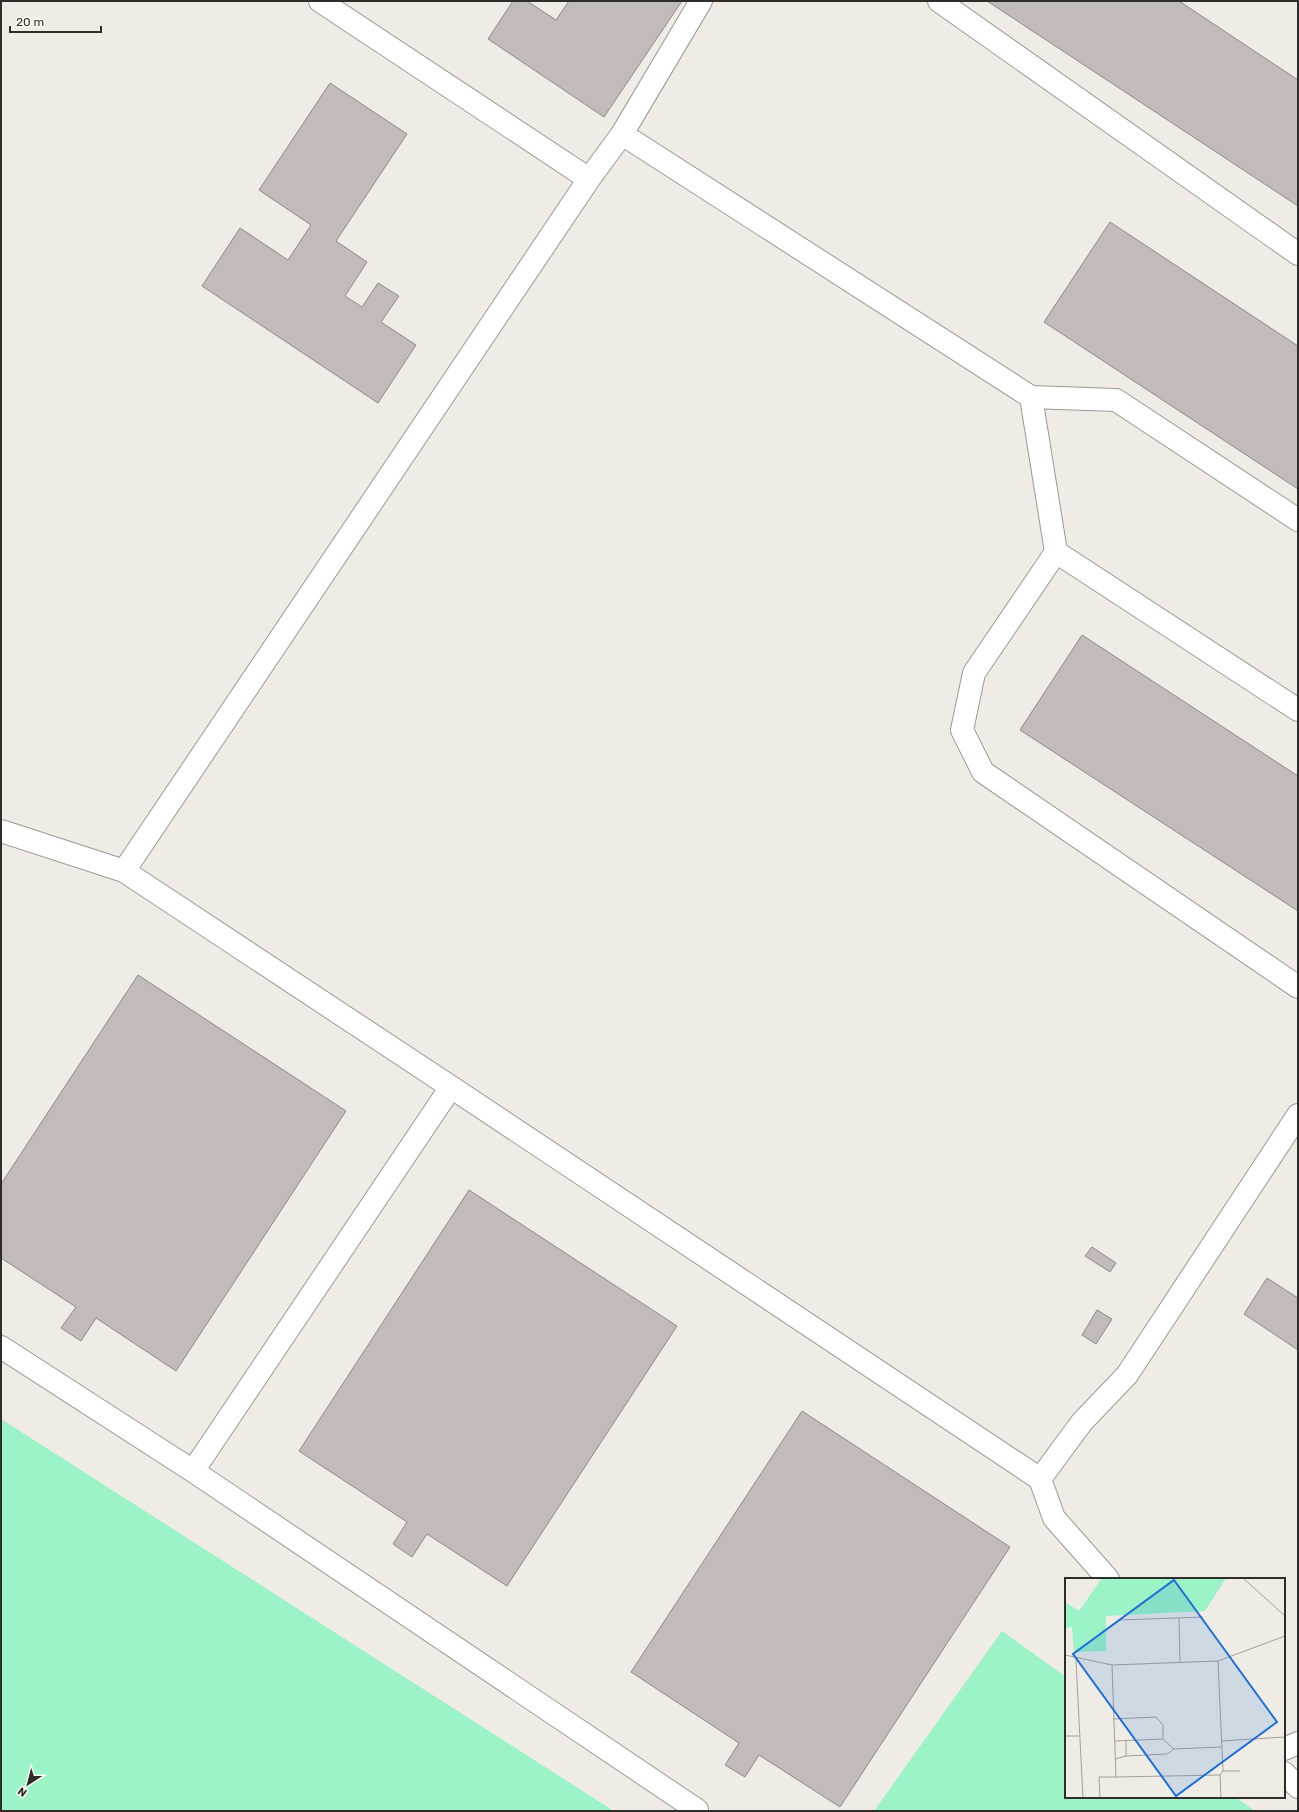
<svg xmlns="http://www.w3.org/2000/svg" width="1299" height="1812" font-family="Rubik,sans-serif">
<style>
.green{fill:#9cf3c6}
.building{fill:#c3bbba;stroke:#918988}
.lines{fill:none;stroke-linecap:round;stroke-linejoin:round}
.minor-casing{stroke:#9c9993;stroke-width:24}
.minor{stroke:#fff;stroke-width:22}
.inset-road{fill:none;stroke:#a2a09a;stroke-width:1}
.view{fill:#1b6fd9;fill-opacity:0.15;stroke:#1b6fd9;stroke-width:2}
.inset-edge{fill:none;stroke:#2e2d2a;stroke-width:2}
</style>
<rect width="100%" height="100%" fill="#efece5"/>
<path class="green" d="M1 1419 614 1811H1Z
M1002 1631 1066 1677V1797H1235L1255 1811H874Z"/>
<path class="building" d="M513 1H527L556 20 569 1H682L604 117 488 39Z
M987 1H1179L1298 80V206Z
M330 83 407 134 336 241 367 262 345 296 362 307 378 283 399 296 381 322 416 345 378 403 202 286 240 228 288 260 311 225 259 190Z
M1110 222 1298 346V489L1044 322Z
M1082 635 1298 776V911L1020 730Z
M138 975 346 1111 176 1371 96 1318 81 1341 61 1328 76 1307 1 1258V1184Z
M469 1190 677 1326 507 1586 427 1534 412 1557 393 1544 407 1522 299 1451Z
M1092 1247 1116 1263 1110 1272 1085 1256Z
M1267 1278 1298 1298V1350L1244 1314Z
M1097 1310 1112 1319 1096 1344 1082 1335Z
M802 1411 1010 1547 840 1807 759 1755 745 1777 725 1765 739 1743 631 1672Z"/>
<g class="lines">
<defs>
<path id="minor" d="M320 1 589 179
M939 1 1298 254
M622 134 1031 397 1056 552
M1031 397 1116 400 1298 520
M1298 710 1056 552 974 673 962 730 983 772 1298 987
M1 831 124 871 451 1087 1040 1479 1054 1518 1108 1579
M124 871 589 179 622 134 701 1
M1 1347 193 1471 697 1810
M193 1471 451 1087
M1040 1479 1082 1422 1127 1375 1298 1115
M1284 1749 1298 1743
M1284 1773 1298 1787"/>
</defs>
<use href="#minor" class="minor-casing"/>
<use href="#minor" class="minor"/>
</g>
<g transform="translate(1065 1578)">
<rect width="220" height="220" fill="#efece5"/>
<path d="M37 0H161L140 33 41 38V73L9 74 7 49 0 50V24L14 33Z" fill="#9cf3c6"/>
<path class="inset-road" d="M178 0 220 38M114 40 115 85M55 42 138 39M0 77 47 87 153 83 220 58M13 79 11 83 18 220M153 83 158 193M48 141 91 139 98 147V161L50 163M0 158H14M98 161 109 171 156 169M61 163V178M156 163 220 159M50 181 61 178 102 176 109 171M51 199 155 197M35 220 34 199H51L47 87M156 220 155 197 158 193H175"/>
<path class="view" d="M109 2 212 144 111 218 8 76Z"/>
<rect width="220" height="220" class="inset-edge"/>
</g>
<rect width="1299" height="1812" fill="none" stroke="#2e2d2a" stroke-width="4"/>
<g transform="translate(28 1784) rotate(216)" stroke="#fdfaf3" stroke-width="3" paint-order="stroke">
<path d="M0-3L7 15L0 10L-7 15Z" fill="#2e2d2a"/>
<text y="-6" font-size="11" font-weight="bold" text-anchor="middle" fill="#2e2d2a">N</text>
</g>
<path d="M10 26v6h91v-6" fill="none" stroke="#2e2d2a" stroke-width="2"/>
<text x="16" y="26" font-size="12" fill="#2e2d2a" stroke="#fdfaf3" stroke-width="3" paint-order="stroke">20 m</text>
</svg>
